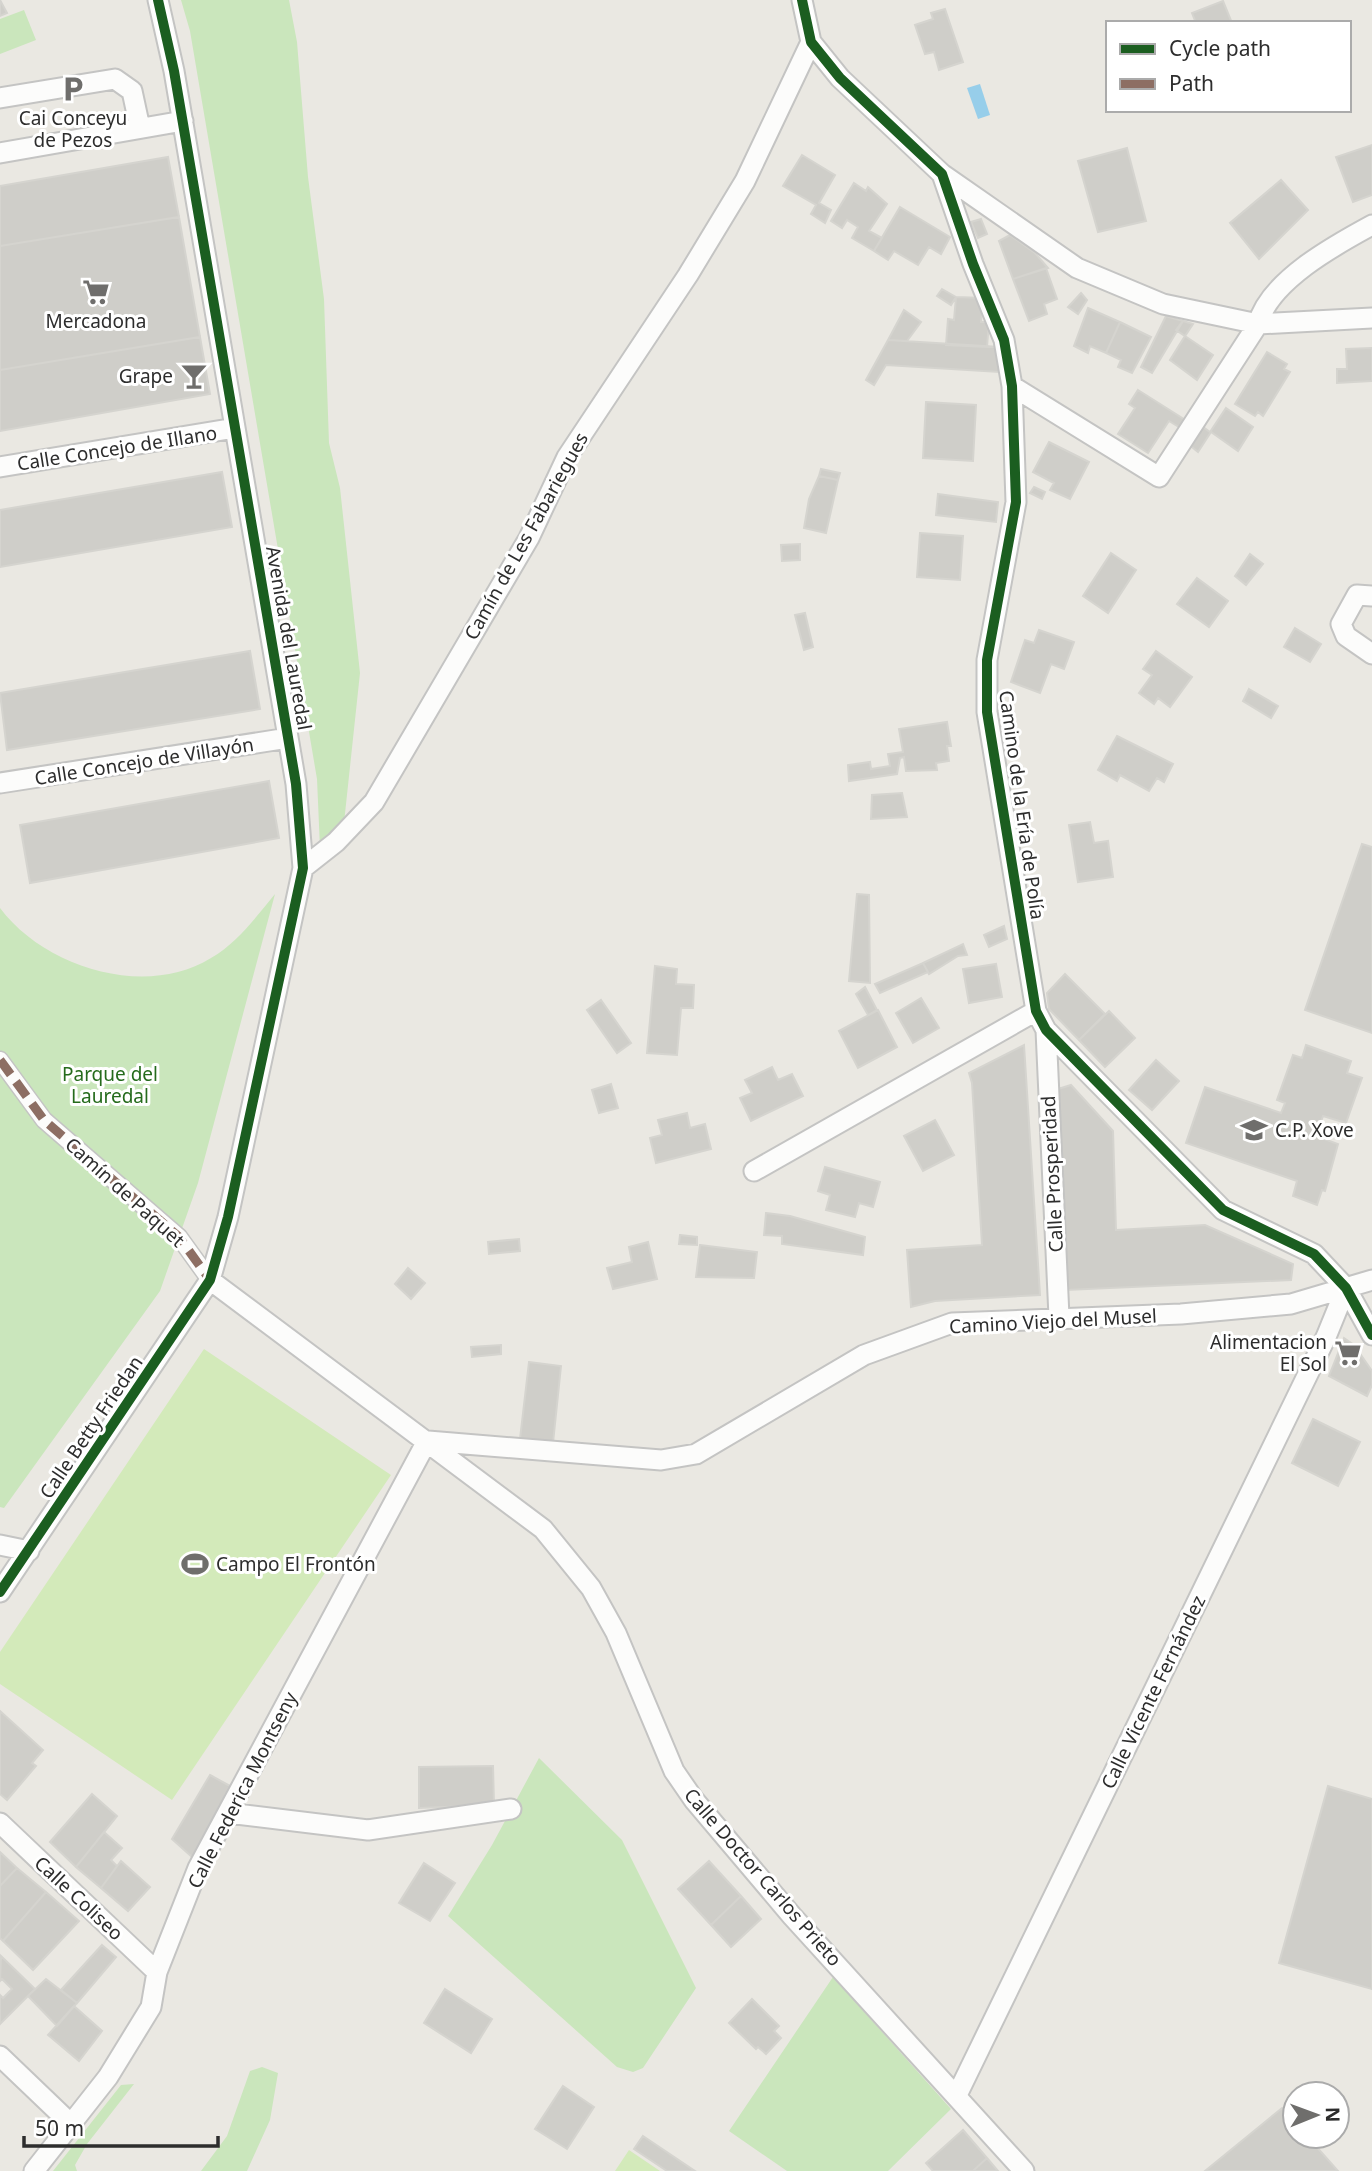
<svg xmlns="http://www.w3.org/2000/svg" width="1372" height="2171" font-family="'Noto Sans',sans-serif">
<style>
.green{fill:#cae6bc}
.pitch{fill:#d3eaba}
.water{fill:#97ceea}
.building{fill:#cfcec9;stroke:#d5d4cf;stroke-width:2}
.lines{fill:none;stroke-linecap:round;stroke-linejoin:round}
.pedestrian-casing{stroke:#c4c4c3;stroke-width:19}
.minor-casing{stroke:#c4c4c3;stroke-width:23}
.pedestrian{stroke:#fcfcfb;stroke-width:16}
.minor{stroke:#fcfcfb;stroke-width:19}
.quiet{stroke:#8d6e63;stroke-width:9;stroke-dasharray:18 9;stroke-linecap:butt}
.cycleway-casing{stroke:#fff;stroke-width:15}
.cycleway{stroke:#1b5e20;stroke-width:10}
.labels{text-anchor:middle;dominant-baseline:central;stroke-width:6;stroke-linejoin:round;paint-order:stroke}
.poi-label{font-size:19px;fill:#2d2d2d;stroke:#fff}
.street-label{font-size:19px;fill:#2d2d2d;stroke:#fff}
.park-label{font-size:19px;fill:#256b1c;stroke:#fff}
</style>
<rect width="100%" height="100%" fill="#eae8e2"/>
<path class="green" d="M181 0H289L297 42 308 177 324 299 329 443 340 488 360 673 344 823 320 848 317 779 190 31Z
M24 10 36 40 0 54V19Z
M275 894 198 1183 160 1291 4 1508 0 1507V908C44 967 145 999 211 958 238 942 255 918 275 894Z
M539 1758 622 1840 696 1988 643 2068 633 2072 617 2067 448 1916 492 1845Z
M833 1977 951 2109 888 2171H787L729 2131Z
M262 2067 278 2073 270 2120 247 2171H201L227 2136 250 2071Z
M134 2084 87 2144 75 2165 77 2171H53L121 2085Z"/>
<path class="pitch" d="M204 1349 391 1475 172 1800 0 1684V1652Z
M629 2150 660 2171H615Z"/>
<path class="water" d="M980 84 990 115 978 119 967 88Z"/>
<path class="building" d="M0 0 7 13 0 16Z
M1223 1 1232 23H1196L1192 13Z
M945 9 963 62 939 70 934 52 925 54 915 25 933 19 931 13Z
M1372 145V195L1353 202 1336 157Z
M1127 148 1146 221 1098 232 1078 161Z
M802 155 835 175 819 203 831 210 825 223 811 214 816 205 783 186Z
M168 157 179 217 0 246V186Z
M1281 180 1308 210 1259 259 1230 223Z
M854 183 866 191 868 187 887 204 869 231 882 238 874 251 852 238 858 227 847 220 842 228 831 221Z
M900 207 950 237 941 254 929 247 918 265 894 251 888 260 874 251Z
M179 217 200 337 0 370V246Z
M981 219 987 234 978 238 971 222Z
M1010 235 1035 253 1048 268 1013 279 999 241Z
M1046 268 1057 299 1044 304 1047 314 1029 321 1013 279Z
M942 289 956 297 951 305 937 296Z
M1081 293 1087 300 1078 314 1068 307Z
M956 297 983 298 981 322H989L987 347 946 345 948 319 954 320Z
M1088 308 1120 322 1106 353 1090 346 1088 353 1074 346Z
M904 310 921 322 907 341 888 340Z
M1166 316 1183 321 1152 373 1141 367Z
M1183 321 1193 324 1185 336 1176 330Z
M1120 322 1151 337 1132 373 1118 367 1121 360 1106 353Z
M1185 336 1213 355 1197 380 1170 360Z
M200 337 210 394 0 431V370Z
M888 340 999 347V372L886 365 874 385 866 380Z
M1372 348V381L1337 383V369H1347L1346 349Z
M1267 352 1287 364 1284 369 1290 372 1263 416 1258 412 1255 416 1235 404Z
M1138 390 1187 421 1182 429 1169 421 1148 453 1118 434 1135 408 1129 404Z
M926 402 976 405 973 461 923 458Z
M1226 408 1253 427 1238 451 1211 432 1198 452 1187 443 1199 424 1210 432Z
M1049 442 1089 462 1070 499 1050 490 1054 483 1033 472Z
M821 469 840 473 838 480 819 476Z
M222 472 232 527 0 567V510Z
M819 476 838 480 826 533 804 528 809 499Z
M1034 487 1045 492 1042 499 1030 493Z
M938 494 998 502 996 522 936 515Z
M920 533 963 536 960 580 917 577Z
M800 544V560L782 561 781 545Z
M1111 553 1136 570 1108 613 1083 596Z
M1250 554 1263 564 1246 585 1235 576Z
M1197 578 1228 601 1209 627 1177 604Z
M805 613 813 647 804 650 795 615Z
M1295 628 1321 644 1310 662 1284 647Z
M1039 630 1074 642 1064 669 1051 664 1040 693 1011 682 1025 640 1034 643Z
M250 651 260 709 7 750 0 693Z
M1156 651 1192 677 1170 707 1158 698 1154 704 1139 693 1152 675 1143 669Z
M1249 689 1278 706 1271 718 1243 701Z
M947 722 951 746H947L949 761 936 763 937 770 906 771 904 757 900 758 897 774 849 781 848 765 870 762 871 769 890 766 888 754 903 752 899 729Z
M1117 736 1173 764 1164 782 1157 778 1149 791 1120 775 1117 781 1098 770Z
M269 781 279 838 30 883 20 825Z
M902 793 907 817 871 819 872 795Z
M1090 822 1094 843 1108 841 1113 877 1078 882 1069 825Z
M1362 844 1372 847V1033L1305 1010Z
M857 894 869 895 870 983 849 981Z
M1004 926 1007 939 989 947 984 935Z
M963 944 967 955 958 956 929 974 923 963Z
M923 963 928 972 880 993 875 984Z
M996 964 1002 997 969 1003 963 969Z
M655 966 677 969 676 984 694 985 693 1008H681L677 1055 647 1053Z
M1065 974 1105 1014 1079 1040 1049 1009 1047 993Z
M865 987 877 1010 868 1015 856 994Z
M921 998 939 1028 913 1043 896 1013Z
M601 1000 631 1043 617 1053 587 1010Z
M878 1010 897 1047 858 1068 839 1031Z
M1109 1011 1135 1038 1105 1067 1079 1040Z
M1024 1045 1040 1295 935 1301 911 1307 907 1250 982 1245 972 1083 969 1073Z
M1306 1045 1351 1061 1347 1073 1362 1078 1346 1123 1323 1116 1316 1136 1338 1144 1325 1191 1322 1190 1317 1205 1293 1196 1297 1181 1186 1143 1205 1087 1281 1113 1285 1103 1277 1100 1293 1055 1302 1058Z
M1156 1060 1179 1081 1152 1110 1129 1090Z
M772 1067 778 1080 792 1074 803 1096 751 1121 740 1098 752 1093 745 1080Z
M611 1084 618 1108 599 1113 592 1090Z
M1071 1085 1113 1131 1116 1230 1205 1225 1293 1264 1291 1280 1066 1290 1058 1089Z
M687 1113 690 1128 705 1124 711 1149 656 1163 650 1138 662 1135 658 1120Z
M935 1120 954 1155 923 1171 904 1136Z
M825 1167 880 1182 873 1207 859 1203 855 1217 826 1210 830 1195 818 1191Z
M766 1213 790 1216 865 1237 863 1255 782 1244V1236L764 1235Z
M680 1235 697 1237V1245L679 1244Z
M519 1239 520 1251 489 1254 488 1242Z
M648 1242 657 1279 613 1289 607 1268 632 1262 629 1247Z
M700 1245 757 1252 754 1278 696 1277Z
M408 1268 425 1283 411 1299 395 1284Z
M1344 1338 1354 1345 1372 1371V1385L1367 1396 1329 1376Z
M501 1345V1354L472 1357 471 1347Z
M529 1362 561 1366 553 1443 520 1439Z
M1313 1419 1360 1442 1338 1486 1292 1463Z
M0 1711 43 1750 32 1763 36 1766 7 1800 0 1794Z
M493 1766 494 1805 419 1808V1767Z
M210 1775 230 1786 193 1858 172 1839Z
M1328 1786 1372 1799V1989L1279 1963Z
M92 1794 117 1816 76 1867 50 1842Z
M104 1832 122 1848 111 1860 117 1866 101 1888 76 1867Z
M0 1852 17 1868 0 1886Z
M121 1861 150 1887 128 1911 101 1888Z
M709 1861 741 1896 711 1925 678 1889Z
M424 1863 455 1883 430 1921 399 1903Z
M17 1868 46 1892 3 1941 0 1938V1886Z
M46 1892 79 1921 33 1970 3 1941Z
M741 1896 761 1919 731 1947 711 1925Z
M102 1945 116 1957 77 2003 61 1990Z
M1 1956 35 1989 0 2024V1995L3 1998 12 1989 2 1979 0 1981Z
M46 1979 77 2003 57 2026 28 1996Z
M445 1989 492 2019 471 2053 424 2023Z
M752 1999 779 2026 774 2031 781 2038 766 2054 758 2047 756 2049 729 2023Z
M74 2006 102 2031 79 2061 48 2035Z
M563 2086 594 2107 567 2149 535 2129Z
M1282 2108 1295 2122V2136H1307L1338 2171H1205Z
M963 2130 987 2158 973 2171H933L926 2163Z
M643 2136 695 2171H667L634 2149Z
M987 2158 998 2171H973Z"/>
<g class="lines">
<defs>
<path id="pedestrian" d="M0 1060 44 1120 179 1237 210 1280"/>
<path id="minor" d="M802 0 811 42 840 78 942 174 973 264 1004 340 1012 386 1016 502 987 660V712L1036 1011 1046 1030 1223 1210 1314 1254 1346 1288 1372 1335
M0 98 115 79 132 91 140 128
M0 153 183 121
M942 174 1077 268 1163 304 1258 324 1372 318
M1012 386 1159 477 1258 324C1269 281 1335 245 1372 225
M0 467 235 428
M1372 596 1357 595 1341 624 1346 636 1372 654
M0 783 288 738
M303 868 336 842 374 802 529 538 567 457 688 275 745 181 811 42
M1046 1030 1059 1317
M754 1171 1036 1011
M210 1280 543 1529 591 1588 616 1633 674 1771 694 1800 792 1916 1024 2171
M428 1441 661 1460 696 1454 864 1355 952 1323 1181 1314 1291 1304 1372 1280
M0 1545 29 1551
M0 1592 210 1280 228 1217 303 868 296 784 174 71 158 0
M228 1813 368 1830 511 1809
M0 1823 157 1972
M0 2056 72 2125
M957 2095 1326 1337 1346 1288
M34 2171 108 2077 151 2007 157 1972 198 1868 427 1441"/>
</defs>
<use href="#pedestrian" class="pedestrian-casing"/>
<use href="#minor" class="minor-casing"/>
<use href="#pedestrian" class="pedestrian"/>
<use href="#minor" class="minor"/>
<path class="quiet" d="M0 1060 44 1120 179 1237 210 1280"/>
<defs>
<path id="cycleway" d="M802 0 811 42 840 78 942 174 973 264 1004 340 1012 386 1016 502 987 660V712L1036 1011 1046 1030 1223 1210 1314 1254 1346 1288 1372 1335
M0 1592 210 1280 228 1217 303 868 296 784 174 71 158 0"/>
</defs>
<use href="#cycleway" class="cycleway-casing"/>
<use href="#cycleway" class="cycleway"/>
</g>
<defs>
<symbol id="parking-bare" viewBox="-9 -9 18 18"><path d="M-3.5-5.5H1a3.5 3.5 0 0 1 0 7H-1V5.5H-3.5ZM-1-3.4V-.6H.8a1.4 1.4 0 0 0 0-2.8Z" fill="#6f6e6c" stroke="#fff" stroke-width="2.5" paint-order="stroke"/></symbol>
<symbol id="supermarket-bare" viewBox="-9 -9 18 18"><path d="M-6-5.5h2.5l.6 2H6L4.5 2H-2.5L-4.4-4H-6ZM-1.5 3.2a1.3 1.3 0 1 0 .1 0ZM3 3.2a1.3 1.3 0 1 0 .1 0Z" fill="#6f6e6c" stroke="#fff" stroke-width="2.5" paint-order="stroke"/></symbol>
<symbol id="bar-bare" viewBox="-9 -9 18 18"><path d="M-6-5H6L.8 .8V4.5H3.5V6h-7V4.5H-.8V.8Z" fill="#6f6e6c" stroke="#fff" stroke-width="2.5" paint-order="stroke"/></symbol>
<symbol id="school-bare" viewBox="-9 -9 18 18"><path d="M0-5L7-2L0 1L-7-2ZM-4 1L0 2.5L4 1V4Q0 6-4 4Z" fill="#6f6e6c" stroke="#fff" stroke-width="2.5" paint-order="stroke"/></symbol>
<symbol id="stadium-bare" viewBox="-9 -9 18 18"><path d="M0-5a6.5 5 0 1 0 0 10a6.5 5 0 1 0 0-10ZM-3.5-1.8h7v3.6h-7Z" fill="#6f6e6c" stroke="#fff" stroke-width="2.5" paint-order="stroke"/></symbol>
</defs>
<g fill-rule="evenodd">
<use href="#parking-bare" x="54" y="70" width="38" height="38"/>
<use href="#supermarket-bare" x="77" y="273" width="38" height="38"/>
<use href="#bar-bare" x="175" y="357" width="38" height="38"/>
<use href="#school-bare" x="1235" y="1111" width="38" height="38"/>
<use href="#supermarket-bare" x="1329" y="1334" width="38" height="38"/>
<use href="#stadium-bare" x="176" y="1545" width="38" height="38"/>
</g>
<g class="labels">
<g class="poi-label">
<text x="73" y="118">Cai Conceyu<tspan x="73" dy="22">de Pezos</tspan></text>
<text x="96" y="321">Mercadona</text>
<text x="173" y="376" text-anchor="end">Grape</text>
<text x="1275" y="1130" text-anchor="start">C.P. Xove</text>
<text x="1327" y="1342" text-anchor="end">Alimentacion<tspan x="1327" dy="22">El Sol</tspan></text>
<text x="216" y="1564" text-anchor="start">Campo El Frontón</text>
</g>
<g class="street-label">
<text transform="translate(117 448) rotate(-9)">Calle Concejo de Illano</text>
<text transform="translate(526 536) rotate(-61)">Camín de Les Fabariegues</text>
<text transform="translate(289 638) rotate(80)">Avenida del Lauredal</text>
<text transform="translate(144 761) rotate(-9)">Calle Concejo de Villayón</text>
<text transform="translate(1022 805) rotate(82)">Camino de la Ería de Polía</text>
<text transform="translate(1052 1174) rotate(-93)">Calle Prosperidad</text>
<text transform="translate(125 1192) rotate(42)">Camín de Paquet</text>
<text transform="translate(1053 1321) rotate(-3)">Camino Viejo del Musel</text>
<text transform="translate(91 1427) rotate(-56)">Calle Betty Friedan</text>
<text transform="translate(1153 1692) rotate(-64)">Calle Vicente Fernández</text>
<text transform="translate(242 1790) rotate(-63)">Calle Federica Montseny</text>
<text transform="translate(763 1877) rotate(49)">Calle Doctor Carlos Prieto</text>
<text transform="translate(79 1898) rotate(43)">Calle Coliseo</text>
</g>
<g class="park-label">
<text x="110" y="1074">Parque del<tspan x="110" dy="22">Lauredal</tspan></text>
</g>
</g>
<rect x="1106" y="21" width="245" height="91" fill="#ffffff" stroke="#ababab" stroke-width="2"/>
<rect x="1120" y="44" width="35" height="10" fill="#1b5e20" stroke="#ababab" stroke-width="2"/>
<text x="1169" y="56" font-size="21" fill="#2d2d2d">Cycle path</text>
<rect x="1120" y="79" width="35" height="10" fill="#8d6e63" stroke="#ababab" stroke-width="2"/>
<text x="1169" y="91" font-size="21" fill="#2d2d2d">Path</text>
<g transform="translate(1316 2115) rotate(89)"><circle r="33" fill="#ffffff" stroke="#ababab" stroke-width="2"/>
<path d="M0-5L12 26L0 18L-12 26Z" fill="#6f6e6c"/>
<text y="-10" font-size="19" font-weight="bold" text-anchor="middle" fill="#2d2d2d">N</text>
</g>
<path d="M24 2136v10h194v-10" fill="none" stroke="#2d2d2d" stroke-width="3.5"/>
<text x="35" y="2136" font-size="21" fill="#2d2d2d" stroke="#ffffff" stroke-width="5" paint-order="stroke">50 m</text>
</svg>
